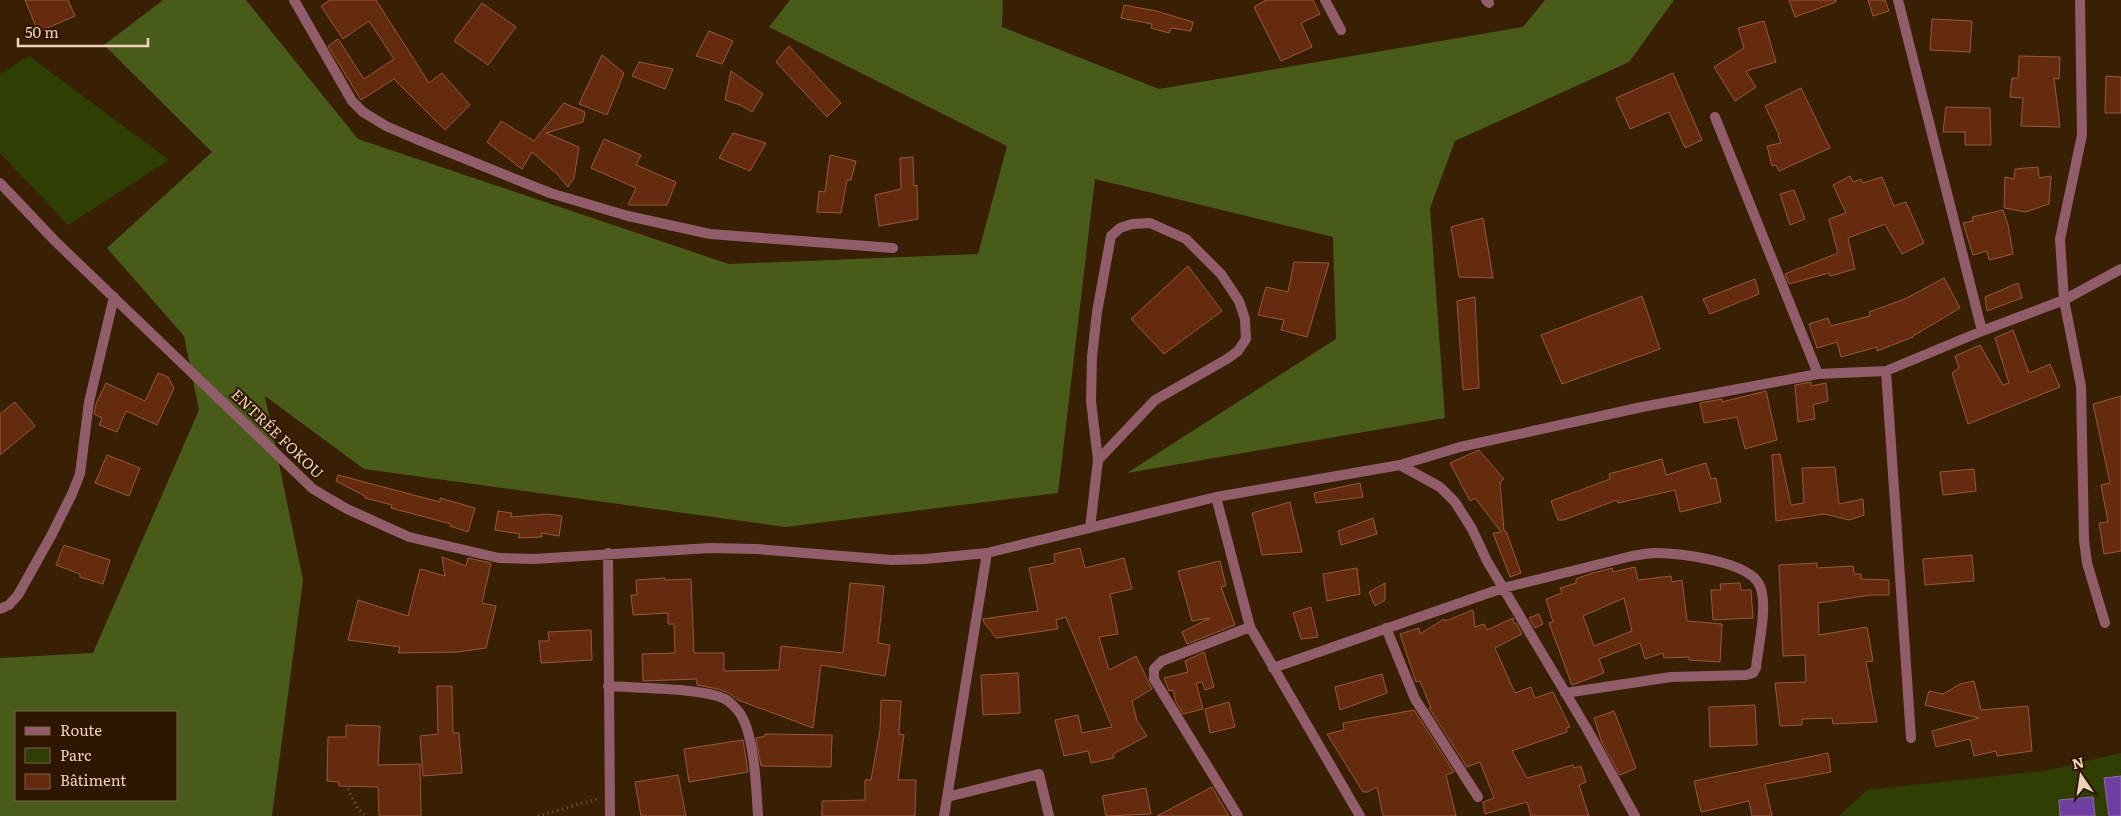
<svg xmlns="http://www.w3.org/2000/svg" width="2121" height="816" font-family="Literata,serif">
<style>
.green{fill:#2f3e02}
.forest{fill:#495b19;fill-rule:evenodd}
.water{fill:#6e3ea0;stroke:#956aa8}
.building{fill:#652b0e;stroke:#97583d;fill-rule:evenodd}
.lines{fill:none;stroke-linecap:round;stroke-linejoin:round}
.path{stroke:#755b41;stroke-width:3;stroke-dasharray:1 4;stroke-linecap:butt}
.street{stroke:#915d6a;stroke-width:10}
.labels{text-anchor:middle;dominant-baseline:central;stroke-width:4;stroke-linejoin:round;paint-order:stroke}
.street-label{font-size:15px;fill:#efd2ba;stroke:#2e1600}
</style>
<rect width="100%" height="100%" fill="#392005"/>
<path class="green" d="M29 56 169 160 68 225 0 153V74Z
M2121 753V816H1839L1867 790 2044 771Z"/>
<path class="forest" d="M163 0H246L358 139 729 264 978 254 1007 146 769 27 790 0H1003L1002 27 1159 89 1523 27 1545 0H1674L1629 62 1455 141 1430 208 1445 418 1127 473 1336 339 1333 237 1095 179 1058 493 786 527 364 469 265 396 303 580 272 816H0V658L93 653 199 410 184 336 107 248 212 152 104 45ZM16 712H176V800H16Z"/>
<path class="water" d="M2121 776V816H2109L2104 778Z
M2093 797 2095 816H2060L2059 800Z"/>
<path class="building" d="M25 0H68L75 16 38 32Z
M330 0H376L429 83 442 73 470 105 445 130 394 79 361 100 328 46 338 39 364 79 394 59 369 21 343 39 321 6Z
M1266 0H1313L1320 14 1301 23 1312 47 1281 61 1254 7Z
M1789 0H1836V2L1795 17Z
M1868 0H1885L1889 11 1873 16Z
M482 3 516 27 488 65 454 41Z
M1124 5 1156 11 1193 22 1191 31 1171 28 1169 33 1151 28 1152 24 1121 18Z
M1932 19 1972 21 1970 52 1930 50Z
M1764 21 1776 62 1746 71 1756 87 1735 101 1714 67 1744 48 1738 28Z
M709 31 733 41 722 64 696 56Z
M789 46 841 103 827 117 776 62Z
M602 55 624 73 607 115 579 104Z
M2019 56 2060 57 2059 79 2054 78 2060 127 2021 126 2023 98 2010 97 2012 78H2018Z
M639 62 673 69 665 89 632 76Z
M731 71 763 94 752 112 740 105 725 100Z
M1673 73 1702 140 1685 148 1669 112 1630 129 1616 98Z
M2106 76 2121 77V113H2105Z
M1801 88 1830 148 1779 171 1776 165 1772 166 1767 146 1781 143 1778 135H1779L1765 106Z
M564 103 585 112 583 122 546 133 579 147 574 178 568 187 558 175 532 152 522 169 487 142 501 121 534 141Z
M1946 107 1990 108 1991 145H1965V132H1943Z
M733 133 766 143 750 171 719 158Z
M604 139 641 155 636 165 676 182 667 205H628L636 188 591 168Z
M830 155 856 161 851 180H847L841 213 817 212 819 191 825 192Z
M913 157 914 186 917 185 918 219 879 226 875 195 901 189 900 158Z
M2038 167 2039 178 2051 176 2049 204 2026 212 2004 208 2005 177 2014 179 2015 169Z
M1850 176 1853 182 1861 179 1863 183 1882 177 1894 206 1906 202 1924 243 1902 254 1885 224 1848 238 1855 269 1830 276 1829 273 1789 284 1785 274 1838 253 1829 219 1846 213 1833 185Z
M1794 190 1805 219 1790 225 1780 194Z
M2003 210 2008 225 2013 254 1989 260 1987 251 1973 255 1963 223 1973 221 1972 217Z
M1483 218 1493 278 1459 277 1451 227Z
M1294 262 1329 263 1307 337 1281 330 1284 320 1258 315 1266 287 1288 292Z
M1188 266 1222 311 1164 354 1131 319Z
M1944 278 1960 308 1913 336V337L1877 351V347L1841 357 1837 342 1817 348 1809 324 1828 318 1831 326 1870 316 1869 312 1905 299Z
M1755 279 1759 294 1710 314 1703 299Z
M2018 283 2022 298 1987 311 1985 297Z
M1642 296 1660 349 1562 384 1541 335Z
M1475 297 1479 388 1463 390 1457 301Z
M2013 330 2029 373 2050 364 2060 387 1968 424 1952 373 1959 368 1955 356 1980 345 2003 385 2009 383 1995 338Z
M158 373 168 377 174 388 157 425 126 411 117 432 99 425 102 418 94 414 96 404 106 383 145 401Z
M1811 382V386L1826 383 1828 401 1813 405 1815 419 1798 422 1795 385Z
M1766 391 1777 440 1745 449 1737 417 1704 423 1700 403 1722 399V402Z
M2121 396V551L2104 554 2099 523 2108 522 2101 485 2110 483 2093 404Z
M15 402 35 426 0 455V414Z
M1479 450 1504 479 1500 482 1504 531H1506L1521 573 1510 577 1493 533 1501 532 1475 498 1470 501 1450 463Z
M1780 454 1791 505 1804 503 1802 468 1835 467 1839 504 1863 499 1864 515 1849 520 1825 514 1776 521 1772 455Z
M107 455 140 468 129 496 95 483Z
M1662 459 1666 475 1706 463 1711 479 1716 478 1721 502 1680 512 1675 490 1618 503 1617 500 1564 520H1558L1551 501 1610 479 1609 474Z
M1974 469 1976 491 1943 495 1940 472Z
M338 475 440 502V498L475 508 468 532 450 526 451 524 391 508 392 505 365 498V496L336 481Z
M1360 483 1363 497 1316 503 1314 493Z
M1290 502 1302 552 1262 555 1252 513Z
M498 511 512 513 511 517 548 514 562 516 559 536 541 533 542 537 518 538 520 534 495 530Z
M1373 518 1377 534 1341 545 1338 531Z
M64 545 110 560 103 584 80 577V574L56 565Z
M1080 548 1085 568 1124 558 1132 589 1110 594 1118 634 1099 637 1109 670 1136 656 1152 689 1132 701 1137 721 1147 736 1113 754 1114 758 1091 763 1088 751 1064 756 1055 720 1078 715 1082 733 1112 727 1066 617 1056 620 1058 629 996 638 983 621V619L1038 611 1029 568 1055 563 1054 554Z
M1972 555 1974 581 1925 585 1923 559Z
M442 557 466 566 468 558 491 563 482 603 496 606 486 648 458 652 398 653 400 647 348 640 358 600 408 616 420 569 445 576Z
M1220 561 1226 586 1221 587 1235 625 1187 644 1182 632 1210 618 1192 621 1178 571Z
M1817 563V568L1853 566 1854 574H1861V579L1889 580V595H1871L1818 603 1819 635 1867 627 1873 661 1866 662 1877 722 1833 724 1832 718 1802 719V725L1780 726 1775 683 1806 682 1805 655 1783 656 1779 565Z
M1635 567 1638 580 1671 576 1672 582 1682 580 1687 621 1722 624 1720 662 1689 660V657L1664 658 1663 653 1645 659 1640 643 1599 659 1604 673 1572 685 1549 623 1553 622 1546 599 1562 593 1560 588 1576 583V579L1589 574 1612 568 1613 572ZM1624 598 1632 631 1594 646 1583 616Z
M1357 568 1360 594 1327 601 1323 574Z
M665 578V580L691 579 694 653H724V671L779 670 781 646 843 653 850 583 884 586 878 643 890 645 885 676 821 665 813 728 738 700 729 693 718 689 697 685V679L643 681 642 654 675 653 674 624H668V613L633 615 631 595H637L636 580Z
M1385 583V600L1375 606 1369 592Z
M1740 583 1741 590H1751L1753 618 1713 620 1711 590H1721L1720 584Z
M1311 607 1318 637 1301 639 1293 613Z
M1473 610 1475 627 1484 624 1487 630 1513 618 1514 624 1516 623 1522 634 1495 648 1515 693 1531 687 1535 698 1553 692 1570 727 1566 728 1567 732 1512 751 1527 778 1573 765 1574 768 1581 766 1586 782 1579 785 1589 816H1531L1527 802 1485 814 1483 802 1494 798 1480 762 1467 767 1429 708H1431L1420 681 1416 682 1400 634 1419 628 1420 634 1444 619 1445 621Z
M1539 614 1543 624 1535 628 1529 618Z
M591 630 592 660 541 663 539 641H549L548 632Z
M1204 652 1214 687 1205 690 1202 682 1196 683 1203 709 1183 714 1176 702 1173 690 1169 691 1164 678 1188 672 1185 661Z
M1018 673 1020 713 983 715 981 675Z
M1382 674 1387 693 1340 710 1335 687Z
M1974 681 1981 710 2028 706 2032 751 1997 756 1996 751 1974 756 1970 739 1936 747 1932 731 1979 718 1925 705 1929 691 1943 694 1960 684Z
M437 686H452L453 733H459L462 773 423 776 420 736 438 734Z
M881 700 901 701 899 734 904 735 898 780H916L915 816H822V801L865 800V780H871L880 730Z
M1229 702 1235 727 1210 733 1205 709Z
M1755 705 1757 745 1710 747 1709 707Z
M1414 710 1454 772 1446 775 1456 816H1383L1377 787 1368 792H1363L1327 734 1344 730 1343 723Z
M1614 711 1636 768 1620 775 1602 743 1594 718Z
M346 725 380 726 378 765 420 764 421 816H379L378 787 339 786V782L327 781 328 737H346Z
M765 734 832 735 831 767 761 766 756 738 765 736Z
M743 740 748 772 689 782 684 749Z
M1828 753 1831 772 1765 784 1772 816H1752L1749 801 1701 812 1694 781Z
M678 775 686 816H641L635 782Z
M1212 787 1229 816H1157Z
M1146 788 1151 814 1106 816 1102 796Z"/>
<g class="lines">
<path class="path" d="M348 789 358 809 366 816
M538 816 597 799"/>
<path class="street" d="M294 0 352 101 363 112 386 126 416 139 550 193 628 216 710 234 893 248
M1325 0 1341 30
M1486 0 1489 3
M1898 0 1982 331
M2080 0 2082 135 2060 239 2064 300 2081 386 2084 540 2087 563 2105 623
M1715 117 1818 374
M0 183 55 241 313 489 347 509 409 537 499 558 534 559 710 548 757 549 892 560 925 559 987 553 1216 497 1400 465 1460 447 1642 407 1818 374 1886 371 1982 331 2064 300 2121 269
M1886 371 1911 738
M1400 465 1440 487 1455 502 1472 529 1487 561 1587 729 1635 816
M1216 497 1250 627 1360 816
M1090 528 1098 460 1091 401 1092 357 1097 312 1111 236 1120 228 1132 224 1150 223 1186 239 1221 274 1239 301 1245 319 1246 339 1238 351 1227 359 1155 400 1098 460
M608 553 610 816
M0 609 9 605 18 595 51 536 72 494 80 474 89 402 114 297
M1386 628 1415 699 1478 797
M1273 668 1503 588 1632 556C1640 555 1647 553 1655 553 1679 553 1747 561 1759 584 1769 603 1758 646 1756 668L1753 673 1746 675 1671 677 1565 693
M608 686C634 688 705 688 725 699 729 701 736 708 739 712 755 734 756 788 758 816
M947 797 1039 774 1049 816
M944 816 987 553
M1238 816 1154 679V669L1162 661 1250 627"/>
</g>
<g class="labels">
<g class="street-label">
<text transform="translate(278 433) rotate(44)">ENTRÉE FOKOU</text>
</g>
</g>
<rect x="15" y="711" width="162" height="90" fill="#2e1600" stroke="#7b614a"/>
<rect x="25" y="727" width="25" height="8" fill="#915d6a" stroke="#7b614a"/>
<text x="60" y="736" font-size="15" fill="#efd2ba">Route</text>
<rect x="25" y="748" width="25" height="15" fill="#2f3e02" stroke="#7b614a"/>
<text x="60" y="761" font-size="15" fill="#efd2ba">Parc</text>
<rect x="25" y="774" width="25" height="15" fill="#652b0e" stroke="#7b614a"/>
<text x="60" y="786" font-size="15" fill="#efd2ba">Bâtiment</text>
<g transform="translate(2081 776) rotate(347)" stroke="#2e1600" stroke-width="4" paint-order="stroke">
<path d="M0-4L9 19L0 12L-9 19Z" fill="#efd2ba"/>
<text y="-8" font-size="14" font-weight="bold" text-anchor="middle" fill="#efd2ba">N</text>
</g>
<path d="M18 38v8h130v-8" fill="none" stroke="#efd2ba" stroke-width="2.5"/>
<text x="25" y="38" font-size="15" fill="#efd2ba" stroke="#2e1600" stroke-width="4" paint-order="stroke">50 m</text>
</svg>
